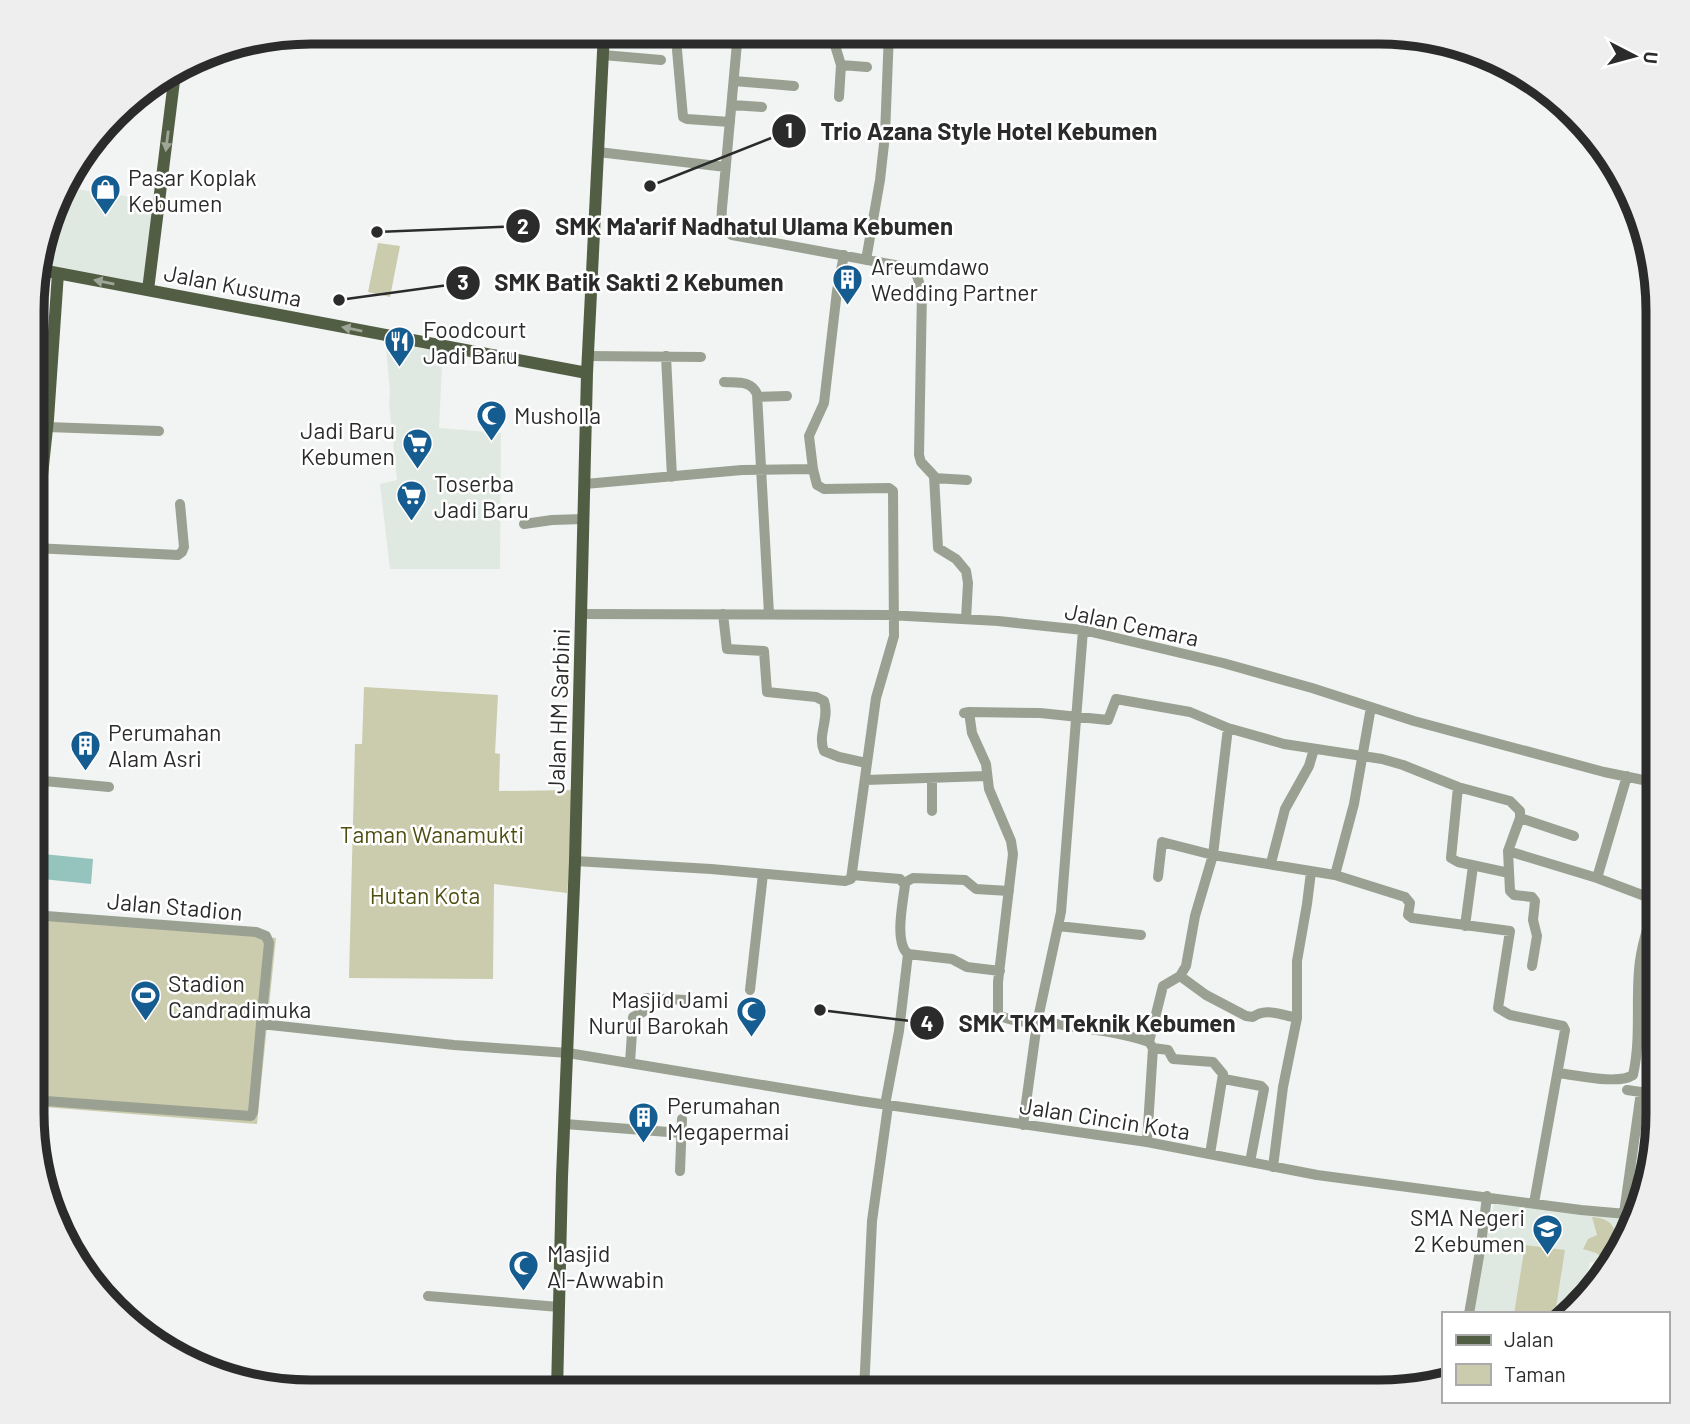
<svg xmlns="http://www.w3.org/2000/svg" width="1690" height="1424" font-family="Barlow,sans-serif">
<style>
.built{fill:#e0e9e1}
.green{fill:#cbccad}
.water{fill:#95c4bf}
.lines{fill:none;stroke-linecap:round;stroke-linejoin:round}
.minor{stroke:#9aa192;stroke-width:10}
.major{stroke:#515e44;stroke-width:12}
.oneway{fill:#9fa698}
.labels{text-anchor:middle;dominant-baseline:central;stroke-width:5;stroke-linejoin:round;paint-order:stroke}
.poi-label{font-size:23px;fill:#2a2b2a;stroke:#fff;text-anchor:start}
.street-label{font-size:23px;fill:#2a2b2a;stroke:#fff}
.park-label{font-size:23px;fill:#4e4e11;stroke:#fff}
.rim{fill:none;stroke:#2a2b2a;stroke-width:9}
.leader{fill:none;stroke:#2a2b2a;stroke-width:2.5}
.callout-dot{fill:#2a2b2a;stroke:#fff;stroke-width:2.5}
.mark-label{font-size:21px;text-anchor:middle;font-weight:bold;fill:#fff}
.callout-label{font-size:24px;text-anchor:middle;font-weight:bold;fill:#2a2b2a;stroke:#fff;stroke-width:5;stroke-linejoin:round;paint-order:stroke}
</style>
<rect width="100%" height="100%" fill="#f1f4f2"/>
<path class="built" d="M67 176 68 188 160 201 149 286 43 266 48 234Z
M388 331 443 346 439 428 501 433 500 569H390L380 484 397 480 389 403 390 392 386 347Z
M1495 1199 1621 1213 1615 1253 1608 1264 1590 1262 1582 1302 1576 1311 1572 1314H1471Z"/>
<path class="green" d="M378 243 400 246 390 297 368 292Z
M364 687 498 695 495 753 500 754 499 791 577 790 567 893 494 884 493 979 349 978 355 744H362Z
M33 911 276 938 257 1124 32 1106Z
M1592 1217C1622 1219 1617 1240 1607 1261L1596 1253 1583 1249 1588 1239 1597 1235Z
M1525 1245 1565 1250 1555 1314H1514Z"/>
<path class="water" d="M33 853 93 859 91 884 33 878Z"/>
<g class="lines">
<path class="minor" d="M738 32 722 208C721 220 721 229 732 235L900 266 916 273 922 291 919 455 921 462 934 476 938 548 956 559 966 571 968 583 966 619
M831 32 841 65 839 97
M677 50 683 117 687 119 730 122
M603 55 661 60
M841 65 867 67
M734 81 794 86
M732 105 762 107
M598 152 726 167
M866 260 880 180 885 135 889 32
M588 356 701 357
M666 356 672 477
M724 382C737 383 751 380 757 394L769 614
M757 397 787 396
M47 427 159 431
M934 478 967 480
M585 484 742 470 813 469 809 436 824 403 837 291 844 255
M524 524 552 520 584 519
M34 548 178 555 182 552 184 547 180 504
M581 614 889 615 998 621 1083 630 1223 663 1312 688 1414 721 1604 772 1658 783
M723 614 727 649 764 651 767 692 816 697 824 701C830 718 817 735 824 751L839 757 866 763
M969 712 1040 713 1108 720 1116 699 1190 712 1228 728 1284 744 1382 759 1403 765 1458 787 1510 801 1520 811V818L1508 851 1510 891 1514 895 1532 897 1535 901 1533 920 1537 936 1532 966
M964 713 969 712 972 733 986 764 989 789 1011 841 1013 854 998 982V1014C1012 1024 1039 1022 1057 1024 1088 1029 1119 1032 1149 1042
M33 780 109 787
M865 780 987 776
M1458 787 1451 858 1458 862 1509 873
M932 811V778
M1520 818 1574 836
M1508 851 1597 878 1658 901
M575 861 711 869 845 881 851 879 876 698 894 636 893 491 889 488 824 489 817 485 813 469
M1271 863 1285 809 1309 766 1314 749
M852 875 900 879 905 885C903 902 894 943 908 954L899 1031 885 1105
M1335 875 1354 804 1371 707
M1158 877 1162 842 1213 855 1335 875 1405 897 1410 903 1408 915 1412 918 1510 931 1498 1008 1510 1015 1563 1026 1565 1030 1534 1203
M1597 878 1627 776
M904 883 913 878 965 880 976 889 1009 891
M1652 898 1658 872
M33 915 256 932 266 936 269 943 261 1024 454 1045 568 1053 860 1101 1147 1142 1317 1175 1581 1210 1638 1215
M1058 926 1141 935
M1465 926 1473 866
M908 954 952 959 967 967 1000 971
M1180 976 1206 995 1246 1016 1253 1017C1265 1007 1281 1015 1297 1018
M750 990 763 874
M1153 1048 1168 1050 1173 1059 1213 1062 1223 1074 1210 1154
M630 1063 633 1017 643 1012 646 998 686 1000
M1558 1073C1577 1075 1618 1085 1633 1075 1641 1040 1636 1004 1639 970 1641 945 1649 923 1657 900
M1224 1079 1261 1086 1264 1089 1250 1162
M32 1100 251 1116 253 1112 261 1024
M565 1124 681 1133
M1023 1125 1037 1023 1061 912 1083 630
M1147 1142 1153 1048 1149 1042 1163 986 1180 976 1186 966 1195 916 1213 855 1228 728
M1273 1167 1283 1087 1297 1018V961L1307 904 1311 872
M680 1171 682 1119
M1624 1213 1641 1092 1627 1090
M428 1296 559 1307
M1469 1314 1481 1245 1487 1196
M864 1392 872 1221 888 1106"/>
<path class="major" d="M36 269 587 373
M148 290 175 73
M33 560 48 419 58 273
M557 1392 562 1177 575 861 587 373 604 32"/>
</g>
<defs><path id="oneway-solid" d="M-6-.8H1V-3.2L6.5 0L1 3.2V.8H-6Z" transform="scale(1.75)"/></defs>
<g class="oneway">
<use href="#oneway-solid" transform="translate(167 141) rotate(97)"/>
<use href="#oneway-solid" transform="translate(104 282) rotate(-169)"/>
<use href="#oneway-solid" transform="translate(352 329) rotate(-169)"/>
</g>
<defs>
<symbol id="shop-pin" viewBox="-11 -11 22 30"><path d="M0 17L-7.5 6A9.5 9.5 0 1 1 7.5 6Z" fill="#155c90" stroke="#fff"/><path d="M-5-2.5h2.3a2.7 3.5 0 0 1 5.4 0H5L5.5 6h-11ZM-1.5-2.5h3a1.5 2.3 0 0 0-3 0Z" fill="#fff"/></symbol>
<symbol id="building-pin" viewBox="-11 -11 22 30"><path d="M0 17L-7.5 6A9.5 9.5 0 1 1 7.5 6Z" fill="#155c90" stroke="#fff"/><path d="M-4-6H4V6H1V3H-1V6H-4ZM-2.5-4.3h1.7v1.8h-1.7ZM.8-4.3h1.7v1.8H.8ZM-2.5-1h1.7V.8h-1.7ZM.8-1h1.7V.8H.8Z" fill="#fff"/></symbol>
<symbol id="restaurant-pin" viewBox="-11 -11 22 30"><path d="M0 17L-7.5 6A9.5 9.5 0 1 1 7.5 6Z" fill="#155c90" stroke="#fff"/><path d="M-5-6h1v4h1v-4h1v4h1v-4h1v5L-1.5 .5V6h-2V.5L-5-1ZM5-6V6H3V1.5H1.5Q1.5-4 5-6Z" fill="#fff"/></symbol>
<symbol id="mosque-pin" viewBox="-11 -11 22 30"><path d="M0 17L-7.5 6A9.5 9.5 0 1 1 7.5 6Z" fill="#155c90" stroke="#fff"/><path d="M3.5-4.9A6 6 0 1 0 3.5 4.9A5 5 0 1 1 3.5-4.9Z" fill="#fff"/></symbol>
<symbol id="supermarket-pin" viewBox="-11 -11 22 30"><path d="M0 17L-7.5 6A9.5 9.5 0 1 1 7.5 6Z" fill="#155c90" stroke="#fff"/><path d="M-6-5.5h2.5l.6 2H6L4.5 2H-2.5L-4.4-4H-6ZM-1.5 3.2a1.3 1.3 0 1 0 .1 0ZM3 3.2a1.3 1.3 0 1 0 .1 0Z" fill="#fff"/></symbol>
<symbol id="stadium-pin" viewBox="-11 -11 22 30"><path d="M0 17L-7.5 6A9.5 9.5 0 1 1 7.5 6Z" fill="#155c90" stroke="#fff"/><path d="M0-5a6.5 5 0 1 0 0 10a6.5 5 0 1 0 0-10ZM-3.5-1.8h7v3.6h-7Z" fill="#fff"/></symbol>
<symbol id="school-pin" viewBox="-11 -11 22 30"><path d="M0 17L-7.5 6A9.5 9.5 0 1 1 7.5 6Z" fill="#155c90" stroke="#fff"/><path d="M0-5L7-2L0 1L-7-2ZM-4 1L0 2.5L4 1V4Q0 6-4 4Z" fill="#fff"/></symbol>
</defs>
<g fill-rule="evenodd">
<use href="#shop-pin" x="88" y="172" width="35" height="47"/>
<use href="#building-pin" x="830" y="262" width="35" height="47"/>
<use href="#restaurant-pin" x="382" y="324" width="35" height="47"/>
<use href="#mosque-pin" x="474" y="398" width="35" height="47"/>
<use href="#supermarket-pin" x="400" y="426" width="35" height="47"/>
<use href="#supermarket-pin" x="394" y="478" width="35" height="47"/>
<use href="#building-pin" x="68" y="728" width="35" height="47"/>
<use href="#stadium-pin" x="128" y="978" width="35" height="47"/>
<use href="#mosque-pin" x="734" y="994" width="35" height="47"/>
<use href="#building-pin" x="626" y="1100" width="35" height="47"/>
<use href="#school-pin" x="1530" y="1212" width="35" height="47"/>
<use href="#mosque-pin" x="506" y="1248" width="35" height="47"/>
</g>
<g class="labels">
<g class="poi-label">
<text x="128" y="177">Pasar Koplak<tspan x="128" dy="26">Kebumen</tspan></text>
<text x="871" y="266">Areumdawo<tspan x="871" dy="26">Wedding Partner</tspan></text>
<text x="423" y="329">Foodcourt<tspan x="423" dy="26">Jadi Baru</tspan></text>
<text x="514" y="415">Musholla</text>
<text x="395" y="430" text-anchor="end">Jadi Baru<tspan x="395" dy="26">Kebumen</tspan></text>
<text x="434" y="483">Toserba<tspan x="434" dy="26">Jadi Baru</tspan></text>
<text x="108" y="732">Perumahan<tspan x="108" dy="26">Alam Asri</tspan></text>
<text x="168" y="983">Stadion<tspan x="168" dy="26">Candradimuka</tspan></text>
<text x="729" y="999" text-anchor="end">Masjid Jami<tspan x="729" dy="26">Nurul Barokah</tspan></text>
<text x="667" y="1105">Perumahan<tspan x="667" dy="26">Megapermai</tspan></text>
<text x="1525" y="1217" text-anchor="end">SMA Negeri<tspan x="1525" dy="26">2 Kebumen</tspan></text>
<text x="547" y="1253">Masjid<tspan x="547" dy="26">Al-Awwabin</tspan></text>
</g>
<g class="street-label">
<text transform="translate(233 285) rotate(11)">Jalan Kusuma</text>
<text transform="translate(1132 624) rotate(12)">Jalan Cemara</text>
<text transform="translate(558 711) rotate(-88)">Jalan HM Sarbini</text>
<text transform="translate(175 906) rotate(5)">Jalan Stadion</text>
<text transform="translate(1105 1118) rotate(9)">Jalan Cincin Kota</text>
</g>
<g class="park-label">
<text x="432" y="834">Taman Wanamukti</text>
<text x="425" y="895">Hutan Kota</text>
</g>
</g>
<path d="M0 0H1690V1424H0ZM311 44H1379A267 267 0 0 1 1646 311V1113A267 267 0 0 1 1379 1380H311A267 267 0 0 1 44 1113V311A267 267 0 0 1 311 44Z" fill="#eee" fill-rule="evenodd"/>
<path class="rim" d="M311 44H1379A267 267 0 0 1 1646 311V1113A267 267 0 0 1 1379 1380H311A267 267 0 0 1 44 1113V311A267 267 0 0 1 311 44Z"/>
<path class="leader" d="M650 186L789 131M377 232L523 226M339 300L463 283M820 1010L927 1023"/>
<g class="callout-dot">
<circle cx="650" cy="186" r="7"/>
<circle cx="377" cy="232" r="7"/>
<circle cx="339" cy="300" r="7"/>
<circle cx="820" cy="1010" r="7"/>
<circle cx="789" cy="131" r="18"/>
<circle cx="523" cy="226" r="18"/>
<circle cx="463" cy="283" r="18"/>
<circle cx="927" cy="1023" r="18"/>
</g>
<g class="mark-label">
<text x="789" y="138">1</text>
<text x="523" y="234">2</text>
<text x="463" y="290">3</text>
<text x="927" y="1031">4</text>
</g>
<g class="callout-label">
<text x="989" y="140">Trio Azana Style Hotel Kebumen</text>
<text x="754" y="235">SMK Ma'arif Nadhatul Ulama Kebumen</text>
<text x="639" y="291">SMK Batik Sakti 2 Kebumen</text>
<text x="1097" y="1032">SMK TKM Teknik Kebumen</text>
</g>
<rect x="1442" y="1312" width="228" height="91" fill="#ffffff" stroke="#aaaaaa" stroke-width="2"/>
<rect x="1456" y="1335" width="35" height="10" fill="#515e44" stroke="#aaaaaa" stroke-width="2"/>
<text x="1504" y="1347" font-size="21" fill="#2a2b2a">Jalan</text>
<rect x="1456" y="1364" width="35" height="21" fill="#cbccad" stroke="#aaaaaa" stroke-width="2"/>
<text x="1504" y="1382" font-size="21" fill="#2a2b2a">Taman</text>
<g transform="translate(1634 56) rotate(96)" stroke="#ffffff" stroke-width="5" paint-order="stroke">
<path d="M0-5L12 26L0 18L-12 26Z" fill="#2a2b2a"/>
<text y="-10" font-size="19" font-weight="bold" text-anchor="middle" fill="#2a2b2a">U</text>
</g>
</svg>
